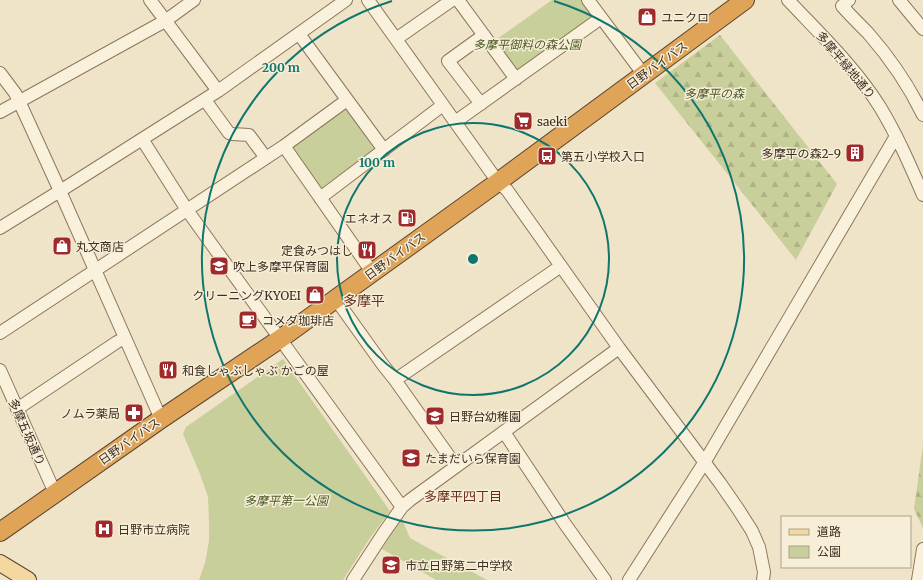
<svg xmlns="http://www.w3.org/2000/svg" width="923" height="580" font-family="Merriweather,'Noto Sans JP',serif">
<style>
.forest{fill:url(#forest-firs)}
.green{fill:#c9cf9b}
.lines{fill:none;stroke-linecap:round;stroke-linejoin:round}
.minor-casing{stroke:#8d765c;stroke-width:14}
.major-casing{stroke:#5b4430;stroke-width:18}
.highway-casing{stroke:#5b4430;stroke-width:20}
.minor{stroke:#faf1dc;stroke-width:12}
.major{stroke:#f3d9a0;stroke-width:16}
.highway{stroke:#e0a458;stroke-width:18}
.ring{fill:none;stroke:#0f766e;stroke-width:2}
.labels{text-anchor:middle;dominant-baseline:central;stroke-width:3;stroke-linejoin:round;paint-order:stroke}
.poi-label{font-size:12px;fill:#3d2e20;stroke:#f7eed8;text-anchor:start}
.park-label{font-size:12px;font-style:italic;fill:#4d5a26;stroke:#f7eed8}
.street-label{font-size:12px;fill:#3d2e20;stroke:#f7eed8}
.neighbourhood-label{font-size:13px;fill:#6b2e1e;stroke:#f7eed8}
.quarter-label{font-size:14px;fill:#6b2e1e;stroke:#f7eed8}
.centre{fill:#0f766e;stroke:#f7eed8;stroke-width:2}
.ring-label{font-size:12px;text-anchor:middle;font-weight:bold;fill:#0f766e;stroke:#f7eed8;stroke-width:3;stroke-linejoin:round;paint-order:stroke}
</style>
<defs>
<pattern id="forest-firs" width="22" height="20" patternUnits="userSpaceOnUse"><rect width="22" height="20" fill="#c9cf9b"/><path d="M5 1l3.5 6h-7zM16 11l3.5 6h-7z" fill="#aeb285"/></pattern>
</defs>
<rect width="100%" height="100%" fill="#f0e4c8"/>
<path class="forest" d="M720 35 837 184 796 260 655 83Z
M923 445V528L914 509Z"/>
<path class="green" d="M552 0H588L601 18 516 79 490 44Z
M346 108 374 149 319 190 290 148Z
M283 359 390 511 370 538 343 580H199L205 563 209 541V522L208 497 200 474 183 434 186 427Z
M401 517 410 538 487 580H436L382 549Z"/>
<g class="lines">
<defs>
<path id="minor" d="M150 0 218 91
M368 0 498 182 507 190 619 348 720 483 738 509 752 531 759 547 764 572 763 580
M458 0 516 79
M588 0 644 75
M788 0C820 34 855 67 880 107 897 135 910 165 923 195
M849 0 842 6C850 15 859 24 868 33 889 57 909 86 923 115
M899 0 923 29
M299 34 384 150
M396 39 452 0
M0 73 15 93 19 101 60 191 161 419
M205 100 229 133 232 134 249 135 266 158
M481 104 448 61 484 35
M0 112 165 21 194 0
M455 122 601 18
M142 139 187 210 215 249 402 507
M284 146 372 272
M320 198 443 105
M0 228 68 186 218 91 346 0
M335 298 383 365 395 380 456 466
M0 333 284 146 347 100
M0 370 55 493
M395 380 561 266
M17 409 117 342 125 338
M504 432 565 524 605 580
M353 580 383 534 402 507 410 500 619 348
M629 580 704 463 896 136
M918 580 923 549"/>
<path id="major" d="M0 563 28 580"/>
<path id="highway" d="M0 532 161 419 280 339 498 182 745 0"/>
</defs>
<use href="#minor" class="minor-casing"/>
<use href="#major" class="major-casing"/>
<use href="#highway" class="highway-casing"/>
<use href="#minor" class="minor"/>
<use href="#major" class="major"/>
<use href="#highway" class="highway"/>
</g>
<g class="ring">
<circle cx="473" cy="259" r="136"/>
<path d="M554 1A271 271 0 1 1 392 1"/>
</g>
<defs>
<symbol id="shop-square" viewBox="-11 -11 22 22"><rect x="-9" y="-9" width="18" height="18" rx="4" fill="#9e2a2b" stroke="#f7eed8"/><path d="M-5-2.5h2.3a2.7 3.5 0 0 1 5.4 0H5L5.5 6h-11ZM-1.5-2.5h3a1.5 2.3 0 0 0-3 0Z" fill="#fff"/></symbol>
<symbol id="supermarket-square" viewBox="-11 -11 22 22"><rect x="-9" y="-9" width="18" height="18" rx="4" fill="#9e2a2b" stroke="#f7eed8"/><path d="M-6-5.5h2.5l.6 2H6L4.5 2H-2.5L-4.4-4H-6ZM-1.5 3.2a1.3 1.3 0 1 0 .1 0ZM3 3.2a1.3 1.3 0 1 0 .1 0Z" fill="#fff"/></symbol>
<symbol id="building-square" viewBox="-11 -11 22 22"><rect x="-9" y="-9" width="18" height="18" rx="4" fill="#9e2a2b" stroke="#f7eed8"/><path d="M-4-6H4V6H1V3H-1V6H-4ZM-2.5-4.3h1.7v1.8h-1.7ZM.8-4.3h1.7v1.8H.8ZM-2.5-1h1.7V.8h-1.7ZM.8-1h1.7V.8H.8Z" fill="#fff"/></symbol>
<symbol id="bus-square" viewBox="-11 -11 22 22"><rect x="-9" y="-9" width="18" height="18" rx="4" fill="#9e2a2b" stroke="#f7eed8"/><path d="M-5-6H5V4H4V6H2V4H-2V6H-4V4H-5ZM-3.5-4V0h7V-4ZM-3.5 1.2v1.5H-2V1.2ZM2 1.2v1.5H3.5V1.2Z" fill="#fff"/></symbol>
<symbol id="fuel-square" viewBox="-11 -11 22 22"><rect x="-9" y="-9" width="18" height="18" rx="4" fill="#9e2a2b" stroke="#f7eed8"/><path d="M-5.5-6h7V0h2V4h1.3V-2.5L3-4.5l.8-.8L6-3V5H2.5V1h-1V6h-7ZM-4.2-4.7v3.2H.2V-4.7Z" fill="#fff"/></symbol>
<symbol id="restaurant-square" viewBox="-11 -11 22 22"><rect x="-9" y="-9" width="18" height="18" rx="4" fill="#9e2a2b" stroke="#f7eed8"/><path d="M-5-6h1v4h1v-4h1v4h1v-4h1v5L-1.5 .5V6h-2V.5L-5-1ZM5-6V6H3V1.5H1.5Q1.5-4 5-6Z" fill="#fff"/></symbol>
<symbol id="school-square" viewBox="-11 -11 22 22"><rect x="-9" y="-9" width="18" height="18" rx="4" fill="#9e2a2b" stroke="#f7eed8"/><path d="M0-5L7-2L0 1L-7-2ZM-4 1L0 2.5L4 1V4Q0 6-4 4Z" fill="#fff"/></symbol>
<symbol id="cafe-square" viewBox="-11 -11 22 22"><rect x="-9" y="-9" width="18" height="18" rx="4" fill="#9e2a2b" stroke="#f7eed8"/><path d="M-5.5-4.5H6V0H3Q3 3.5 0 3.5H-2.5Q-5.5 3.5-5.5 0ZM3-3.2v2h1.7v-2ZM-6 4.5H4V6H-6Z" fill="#fff"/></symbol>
<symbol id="pharmacy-square" viewBox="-11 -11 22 22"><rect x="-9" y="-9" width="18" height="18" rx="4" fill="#9e2a2b" stroke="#f7eed8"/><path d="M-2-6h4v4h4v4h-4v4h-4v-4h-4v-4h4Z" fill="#fff"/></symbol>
<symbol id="hospital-square" viewBox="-11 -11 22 22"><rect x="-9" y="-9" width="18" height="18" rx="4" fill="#9e2a2b" stroke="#f7eed8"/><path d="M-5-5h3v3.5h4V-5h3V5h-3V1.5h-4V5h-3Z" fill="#fff"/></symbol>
</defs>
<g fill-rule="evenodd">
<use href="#shop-square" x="636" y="6" width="22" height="22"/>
<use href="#supermarket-square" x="512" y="110" width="22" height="22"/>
<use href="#building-square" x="844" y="142" width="22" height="22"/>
<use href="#bus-square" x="536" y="145" width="22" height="22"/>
<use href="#fuel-square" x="396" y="207" width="22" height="22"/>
<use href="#shop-square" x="51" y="235" width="22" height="22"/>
<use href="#restaurant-square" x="356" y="239" width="22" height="22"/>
<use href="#school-square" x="208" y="255" width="22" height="22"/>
<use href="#shop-square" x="304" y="284" width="22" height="22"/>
<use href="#cafe-square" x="237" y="309" width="22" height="22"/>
<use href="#restaurant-square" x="157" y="359" width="22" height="22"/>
<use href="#pharmacy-square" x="123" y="402" width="22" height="22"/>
<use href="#school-square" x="424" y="405" width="22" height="22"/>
<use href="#school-square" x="400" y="447" width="22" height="22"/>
<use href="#hospital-square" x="93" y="518" width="22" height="22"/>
<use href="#school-square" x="380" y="554" width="22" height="22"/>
</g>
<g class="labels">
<g class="poi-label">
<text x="661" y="17">ユニクロ</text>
<text x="537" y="121">saeki</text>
<text x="841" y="153" text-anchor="end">多摩平の森2-9</text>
<text x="561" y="156">第五小学校入口</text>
<text x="393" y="218" text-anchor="end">エネオス</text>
<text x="76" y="246">丸文商店</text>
<text x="353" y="250" text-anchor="end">定食みつはし</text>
<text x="233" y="266">吹上多摩平保育園</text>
<text x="301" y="295" text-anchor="end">クリーニングKYOEI</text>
<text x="262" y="320">コメダ珈琲店</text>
<text x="182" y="370">和食しゃぶしゃぶ かごの屋</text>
<text x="120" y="413" text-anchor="end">ノムラ薬局</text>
<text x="449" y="416">日野台幼稚園</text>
<text x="425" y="458">たまだいら保育園</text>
<text x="118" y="529">日野市立病院</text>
<text x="405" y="565">市立日野第二中学校</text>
</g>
<g class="park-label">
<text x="527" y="44">多摩平御料の森公園</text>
<text x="714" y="93">多摩平の森</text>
<text x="286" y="500">多摩平第一公園</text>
</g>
<g class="street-label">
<text transform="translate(657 65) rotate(-36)">日野バイパス</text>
<text transform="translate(846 65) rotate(50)">多摩平緑地通り</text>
<text transform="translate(395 256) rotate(-36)">日野バイパス</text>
<text transform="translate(27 432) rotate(66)">多摩五坂通り</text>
<text transform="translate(129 441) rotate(-35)">日野バイパス</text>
</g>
<g class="neighbourhood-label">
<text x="463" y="496">多摩平四丁目</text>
</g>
<g class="quarter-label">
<text x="364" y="301">多摩平</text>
</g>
</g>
<circle cx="473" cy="259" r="6" class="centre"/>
<g class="ring-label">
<text x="281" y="72">200 m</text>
<text x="377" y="167">100 m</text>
</g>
<rect x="781" y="516" width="130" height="52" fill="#f7eed8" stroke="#ada18e"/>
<rect x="789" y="529" width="20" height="6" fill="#f3d9a0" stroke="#ada18e"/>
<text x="817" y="536" font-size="12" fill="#3d2e20">道路</text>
<rect x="789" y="546" width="20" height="12" fill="#c9cf9b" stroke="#ada18e"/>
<text x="817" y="556" font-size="12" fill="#3d2e20">公園</text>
</svg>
